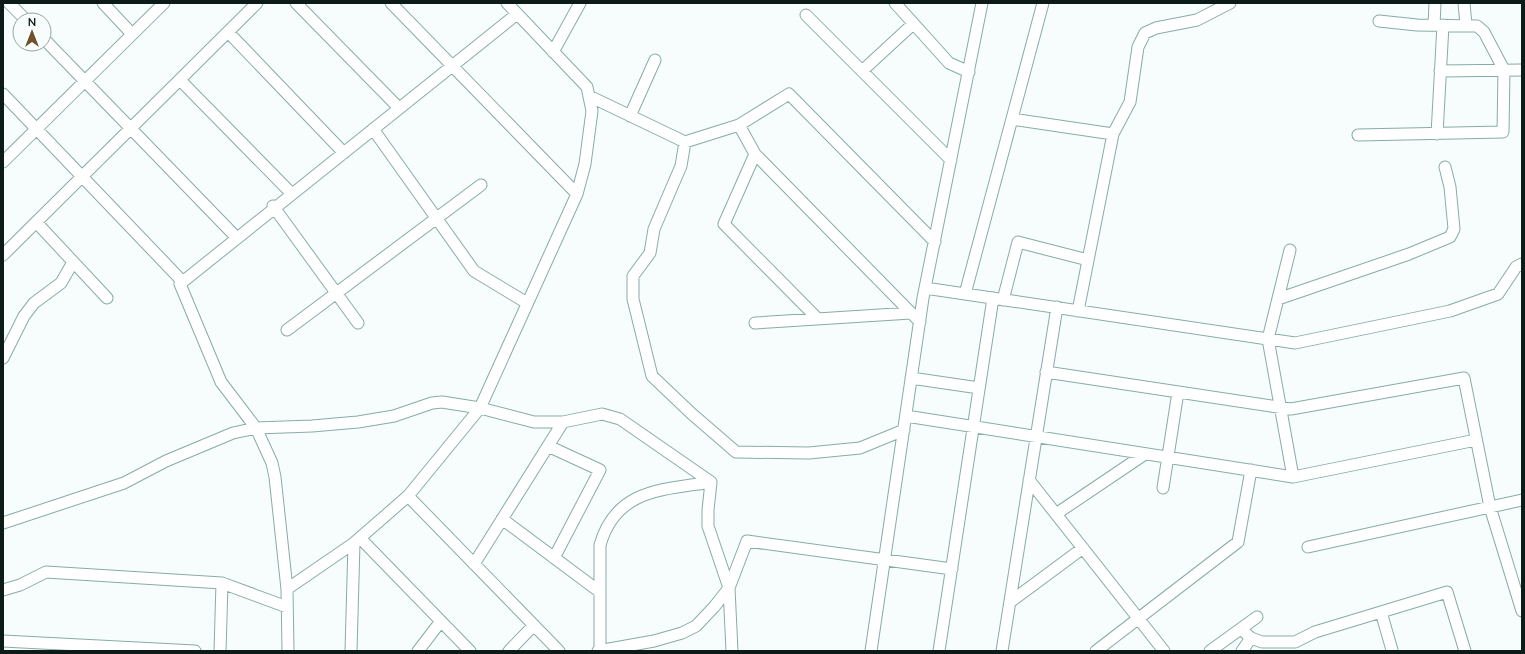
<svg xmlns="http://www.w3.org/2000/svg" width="1525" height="654" font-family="Lato,sans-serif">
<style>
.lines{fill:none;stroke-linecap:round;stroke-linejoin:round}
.minor-casing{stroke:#87aca7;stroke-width:13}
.minor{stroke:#fff;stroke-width:11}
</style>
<rect width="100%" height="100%" fill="#f6fdfc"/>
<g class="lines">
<defs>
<path id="minor" d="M9 3 26 20
M103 3 132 34
M296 3 399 108
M391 3 577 194
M895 3 949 63 969 72
M1464 3 1466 25
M806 15 951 160
M1434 25 1435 3
M228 32 344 153
M44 39 237 238
M553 52 580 3
M862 71 913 24
M1440 71 1522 70
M180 80 292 194
M3 94 183 282
M589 96 685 142 739 125 789 94 935 242
M630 116 655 60
M1012 119 1113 134
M739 125 755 154 920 322
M373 129 474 271 527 303
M1437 134 1443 25
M1358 135 1503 132 1504 70 1484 32 1477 26 1417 25 1379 21
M685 142 681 166 654 229 650 253 633 276V299L652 376 692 414 736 452 809 453 860 448 904 430
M755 154 724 224 818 319
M3 162 164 3
M273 206 358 323
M36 222 107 298
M1290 250 1268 339 1293 477
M3 255 257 3
M925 288 1295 343 1450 311 1498 294 1516 267 1522 264
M965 294 1043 3
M1278 299 1409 254 1450 237 1454 229 1450 187 1445 167
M1003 300 1018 242 1088 260
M1078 311 1113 134 1130 102 1138 47 1145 33 1156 28 1197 20 1230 3
M755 323 911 313
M287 330 481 185
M3 358 24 316 34 303 61 283 73 262
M1046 372 1291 409 1464 378 1490 507 1522 611
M911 378 979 388
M906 416 1293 477 1476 440
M548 446 600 470 554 558
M1029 480 1164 651
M711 482 708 510V526L729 588 732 651
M1163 488 1178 392
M408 496 559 651
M1056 514 1145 454
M502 519 600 592
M3 523 124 483 166 461 233 433 256 428 312 426 358 422 394 416 432 403 442 402 480 408 534 422H563L602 414 620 419 711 482
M360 538 470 651
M1308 547 1522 500
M474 564 563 422
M287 589 354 543 408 496 480 408 577 194 585 164 592 111 587 87 507 3
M3 590 20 585 46 572 222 583 287 607
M1010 602 1083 548
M1381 612 1392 650
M1241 629 1251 638 1262 642H1295L1315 632 1447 592 1465 651
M3 641 195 651
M600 650V545C616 489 662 490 711 482
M220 651 222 583
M288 651 287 589 275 477 272 463 256 428 221 382 180 284 517 14
M351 651 354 543
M418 651 441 621
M509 651 534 625
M598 651 654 641 682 633 696 626 714 607 729 588 747 541 952 569
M871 651 923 298 982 3
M939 651 993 298
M1002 651 1057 307
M1096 651 1238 542 1251 470
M1210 651 1257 617
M1242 651 1251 638"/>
</defs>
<use href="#minor" class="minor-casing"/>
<use href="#minor" class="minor"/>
</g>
<rect width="1525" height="654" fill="none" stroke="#0c1a18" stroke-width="8"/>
<g transform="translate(32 32)"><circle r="19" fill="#f6fdfc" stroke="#98a2a1"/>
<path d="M0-3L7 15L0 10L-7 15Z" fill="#744f2b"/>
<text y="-6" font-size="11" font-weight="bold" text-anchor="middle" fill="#0c1a18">N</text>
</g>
</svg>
